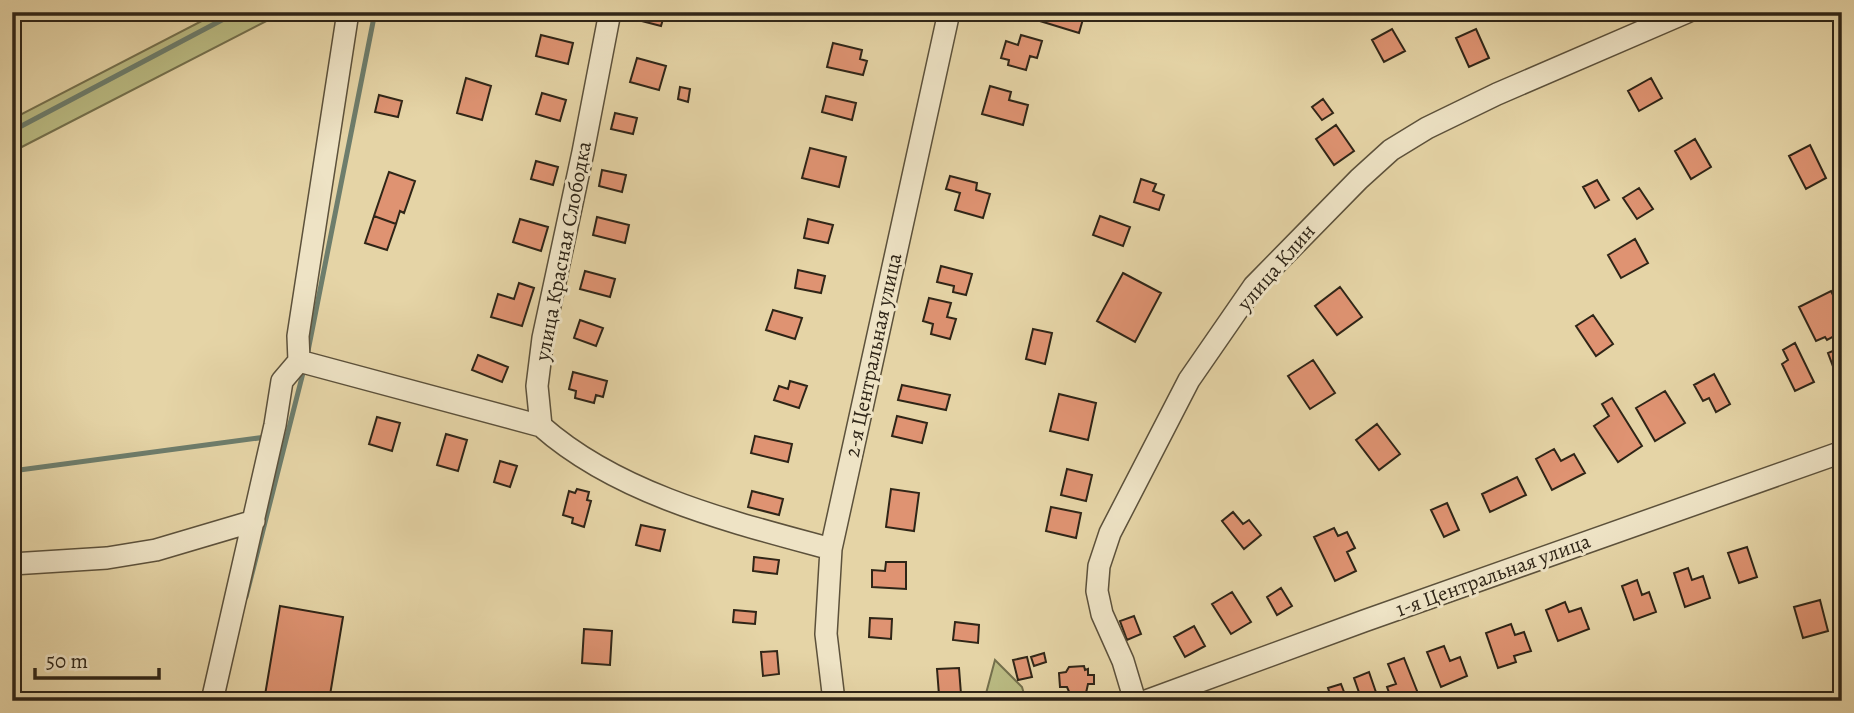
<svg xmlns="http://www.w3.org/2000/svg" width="1854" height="713" font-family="Alegreya,serif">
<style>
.green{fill:#babb83;stroke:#74704d;stroke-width:2}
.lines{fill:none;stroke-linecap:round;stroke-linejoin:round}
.stream{stroke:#6d7d6c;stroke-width:5}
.building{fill:#df9372;stroke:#2f2517;stroke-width:2}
.minor-casing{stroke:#5c513b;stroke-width:24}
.minor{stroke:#eee3c5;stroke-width:21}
.labels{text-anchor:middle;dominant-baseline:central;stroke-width:6;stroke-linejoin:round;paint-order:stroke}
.street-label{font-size:21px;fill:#2f2517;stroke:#eee3c5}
</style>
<rect width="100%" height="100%" fill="#e5d4a6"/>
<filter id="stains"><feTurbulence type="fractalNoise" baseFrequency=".00286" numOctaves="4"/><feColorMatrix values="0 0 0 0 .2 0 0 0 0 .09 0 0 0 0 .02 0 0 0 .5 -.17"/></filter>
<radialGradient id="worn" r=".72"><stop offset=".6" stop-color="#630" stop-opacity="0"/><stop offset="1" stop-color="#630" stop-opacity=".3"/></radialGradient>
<path class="green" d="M219 12H284L12 152V119Z
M995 660 1022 687 1026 701H984Z"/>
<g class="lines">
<path class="stream" d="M12 131 237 12
M307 356 375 12
M12 471 266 437
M246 597 304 369"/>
</g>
<path class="building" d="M636 12H665L661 26 634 19Z
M855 12H879L877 18Z
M1043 12H1085L1079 33 1040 21Z
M1392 29 1405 51 1384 62 1372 40Z
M1476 29 1489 58 1469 67 1456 38Z
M541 35 573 43 568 64 536 56Z
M1021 35 1042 41 1037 58 1030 56 1026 70 1008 65 1009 60 1001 58 1006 41 1018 45Z
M833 43 862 50 860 59 867 61 863 75 827 67Z
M637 58 666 66 659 90 630 82Z
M466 78 491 86 482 120 457 113Z
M1651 78 1662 98 1639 111 1628 91Z
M990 86 1011 92 1009 100 1028 105 1023 125 982 114Z
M680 87 690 89 688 102 678 99Z
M542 93 566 100 560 121 536 114Z
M379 95 402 101 398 117 375 112Z
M826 96 856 103 852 120 822 112Z
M1323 99 1333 113 1322 120 1312 107Z
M615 113 637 118 633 134 611 129Z
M1336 125 1354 151 1334 165 1316 139Z
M1695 139 1711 167 1691 179 1675 151Z
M1810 145 1826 178 1806 189 1789 156Z
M810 148 846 157 839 187 802 178Z
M536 161 558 167 553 185 531 179Z
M602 170 626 175 622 192 599 186Z
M389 172 415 181 404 213 400 211 396 224 374 216Z
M950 176 977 183 976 190 990 194 983 218 955 210 960 193 946 189Z
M1141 179 1156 184 1153 191 1164 195 1159 210 1134 202Z
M1597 180 1609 200 1595 208 1583 187Z
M1639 188 1653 209 1637 219 1623 198Z
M374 216 396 224 387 250 365 243Z
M1100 216 1130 227 1123 246 1093 235Z
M597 217 629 225 625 243 593 235Z
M520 219 548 227 541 251 513 242Z
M808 219 833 225 828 243 804 238Z
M1635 239 1648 263 1621 278 1608 255Z
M941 266 972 274 966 295 953 292 954 286 937 282Z
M798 270 825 276 821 293 795 288Z
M585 271 615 279 610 297 580 289Z
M1123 273 1161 293 1135 342 1097 321Z
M519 283 534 288 522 326 491 317 498 294 514 299Z
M1340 287 1362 317 1337 335 1315 306Z
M1831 291 1842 313V332L1827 340 1825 337 1816 341 1799 307Z
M929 298 951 303 947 317 956 319 950 339 931 334 933 324 923 321Z
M773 310 802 318 795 339 766 330Z
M1593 315 1613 344 1596 356 1576 326Z
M580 320 603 328 596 346 574 338Z
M1033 329 1052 333 1045 364 1026 359Z
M1795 343 1814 382 1795 391 1782 364 1788 360 1783 350Z
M1842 347V376L1837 377 1828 353Z
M478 355 508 367 502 382 472 370Z
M1313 360 1335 393 1310 409 1288 376Z
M573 372 607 381 603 397 596 395 594 403 575 398 576 391 569 389Z
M1714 374 1730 404 1716 412 1709 398 1703 401 1694 385Z
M790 381 807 386 799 408 774 400 779 386 788 389Z
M902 385 950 395 946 410 898 400Z
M1665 391 1685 423 1655 441 1636 408Z
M1059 394 1096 403 1088 440 1050 431Z
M1612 398 1642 446 1618 462 1594 426 1609 416 1602 404Z
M897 416 927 423 922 443 892 436Z
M377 417 400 423 392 451 369 444Z
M1377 424 1400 454 1379 470 1356 440Z
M446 434 467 440 458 471 437 465Z
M755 436 792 444 788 462 751 453Z
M1554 449 1561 461 1574 454 1585 473 1552 490 1536 459Z
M500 461 517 466 510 487 494 482Z
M1067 469 1092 475 1086 501 1061 495Z
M1517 477 1526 495 1490 512 1482 494Z
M577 489 589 492 587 500 591 501 584 527 572 523 573 518 563 515 569 491 575 493Z
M891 489 919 493 914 531 886 527Z
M752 491 783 499 779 515 748 507Z
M1447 503 1459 530 1444 537 1431 510Z
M1051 507 1081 513 1076 538 1046 531Z
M1233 512 1243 524 1249 520 1261 535 1244 549 1222 521Z
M641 525 665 530 660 551 636 545Z
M1334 528 1338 536 1347 532 1355 548 1347 552 1356 571 1335 581 1314 537Z
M1747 547 1757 577 1739 583 1728 553Z
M754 557 779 560 777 574 753 571Z
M886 562H906V589L872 587V570L885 571Z
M1688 568 1692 580 1703 576 1710 598 1685 607 1674 573Z
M1637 580 1642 595 1649 592 1656 612 1634 620 1622 586Z
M1281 588 1292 606 1277 615 1267 597Z
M1232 592 1251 622 1231 634 1212 604Z
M1820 600 1828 631 1803 638 1794 607Z
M1565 602 1569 612 1581 608 1589 629 1558 641 1546 610Z
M280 606 343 617 329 701H264Z
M734 610 756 612 755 624 733 622Z
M1134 616 1141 634 1127 640 1120 621Z
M870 618 892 619 891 639 869 637Z
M955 622 979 625 978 643 953 640Z
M1511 624 1515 635 1524 632 1531 651 1514 656 1516 662 1498 668 1486 633Z
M1194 626 1205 646 1185 657 1174 637Z
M584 629 612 631 610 665 582 663Z
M1444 646 1450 661 1460 657 1467 676 1441 687 1427 652Z
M777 651 779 674 763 676 761 652Z
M1044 653 1046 662 1034 666 1031 657Z
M1027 657 1032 677 1018 680 1013 660Z
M1404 658 1421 701H1392L1387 687 1396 684 1388 664Z
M1084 666 1085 670 1088 669V675H1094V684H1088L1086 693 1070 694 1067 687H1060L1059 673 1066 672 1069 667Z
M959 668 961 694 939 695 937 669Z
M1369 672 1379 701H1362L1354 678Z
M1341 684 1346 697 1354 694 1356 701H1332L1328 688Z"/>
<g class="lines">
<defs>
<path id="minor" d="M348 12 298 336 299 361 541 426
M610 12 583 152 543 338 537 386 541 426C619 495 732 522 831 549
M12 564 107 558 156 550 254 521
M212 701 275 425 282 381 299 361
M834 701 826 634 831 549 949 12
M1135 701 1123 661 1102 614 1097 591 1099 566 1110 533 1189 380 1254 286 1359 179 1391 150 1427 128 1497 94 1687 12
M1146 701 1364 621 1842 452"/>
</defs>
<use href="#minor" class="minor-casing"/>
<use href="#minor" class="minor"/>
</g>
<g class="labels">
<g class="street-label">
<text transform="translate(563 251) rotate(-79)">улица Красная Слободка</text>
<text transform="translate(1276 267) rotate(-49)">улица Клин</text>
<text transform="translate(873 355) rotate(-78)">2-я Центральная улица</text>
<text transform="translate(1493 575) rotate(-20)">1-я Центральная улица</text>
</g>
</g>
<rect width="1854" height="713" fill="none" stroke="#e5d4a6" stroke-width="42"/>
<rect x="14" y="14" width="1826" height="685" fill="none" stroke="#2f2517" stroke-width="3.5"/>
<rect x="21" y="21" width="1812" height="671" fill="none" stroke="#2f2517" stroke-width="2"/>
<path d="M35 668v10h124v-10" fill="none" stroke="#2f2517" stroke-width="3.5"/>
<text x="46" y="668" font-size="21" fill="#2f2517" stroke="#eee3c5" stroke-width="5" paint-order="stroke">50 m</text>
<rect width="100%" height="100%" filter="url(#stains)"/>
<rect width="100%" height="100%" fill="url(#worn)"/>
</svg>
